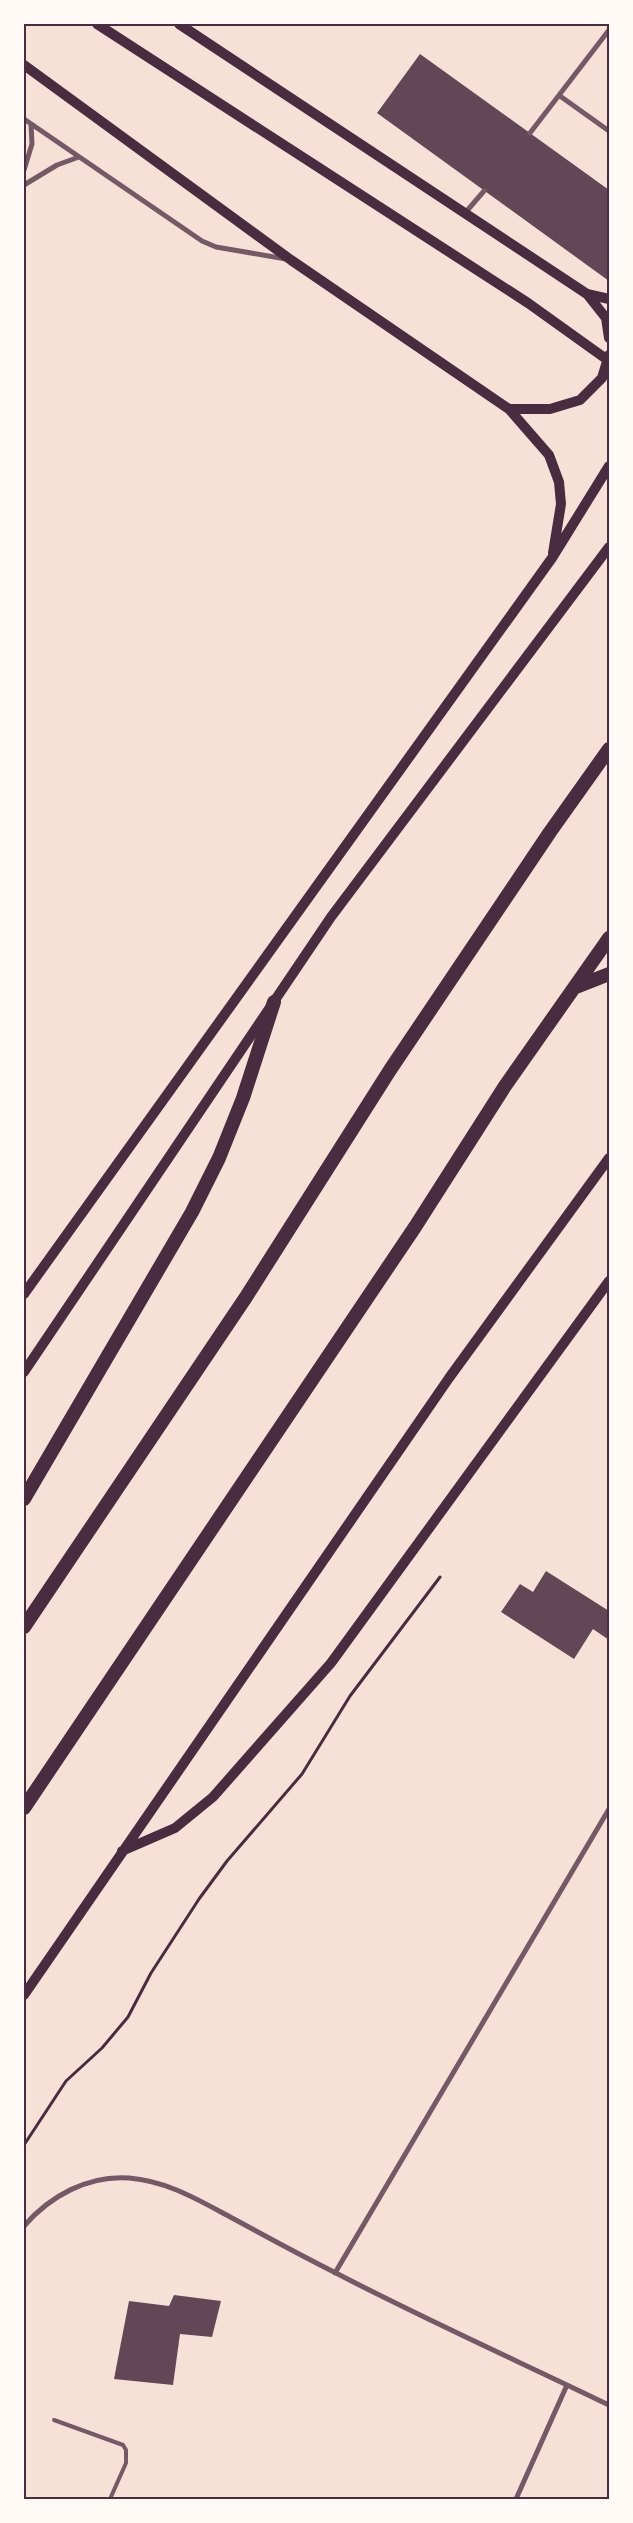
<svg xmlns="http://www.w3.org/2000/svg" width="633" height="2523" font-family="Mulish,sans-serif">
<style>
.building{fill:#644757}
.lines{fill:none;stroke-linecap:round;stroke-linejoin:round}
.path{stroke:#4a2c40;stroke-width:3}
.service{stroke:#755966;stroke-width:4}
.minor{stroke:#755966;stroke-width:5}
.secondary{stroke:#4a2c40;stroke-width:10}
.trunk{stroke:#4a2c40;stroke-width:14}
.neatline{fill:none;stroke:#4a2c40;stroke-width:2}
</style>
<rect width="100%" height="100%" fill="#f7e1d7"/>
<path class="building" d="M420 54 609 190V281L377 113Z
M546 1571 609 1611V1640L593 1629 574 1659 501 1612 520 1584 533 1592Z
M174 2295 221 2301 212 2337 180 2334 173 2385 114 2379 129 2301 169 2306Z"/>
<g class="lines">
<path class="path" d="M24 2145 66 2081 102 2048 128 2017 151 1973 199 1899 227 1861 302 1774 350 1696 440 1577"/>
<path class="service" d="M54 2420 123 2445 126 2450V2463L110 2499"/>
<path class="minor" d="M560 96 609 131
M24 119 202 241 216 247 286 259
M530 133 609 30
M24 170 32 144 31 124
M24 185 57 165 79 157
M465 213 484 191
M24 2226C50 2196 88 2175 129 2178 168 2181 200 2201 234 2219 267 2237 300 2255 334 2272 424 2319 518 2361 609 2405
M335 2273 609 1809
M516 2499 567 2385"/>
<path class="secondary" d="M97 24 528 303 609 361
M179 24 587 294 609 299
M24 65 291 260 509 409 549 455 559 482 561 504 553 553
M587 294 606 318 609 338
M509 409H550L580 400 602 378 609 355
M24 1294 552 558 609 466
M24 1372 331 917 609 547
M122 1851 175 1828 213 1797 331 1663 609 1281
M24 1995 449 1378 609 1158"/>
<path class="trunk" d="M576 987 609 974
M24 1499 192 1212 219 1158 243 1098 274 1002
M24 1627 246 1297 390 1070 550 832 609 749
M24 1808 415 1227 505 1086 609 938"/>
</g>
<rect width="633" height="2523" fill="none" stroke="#fffaf5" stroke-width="50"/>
<rect x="25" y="25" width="583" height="2473" class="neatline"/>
</svg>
